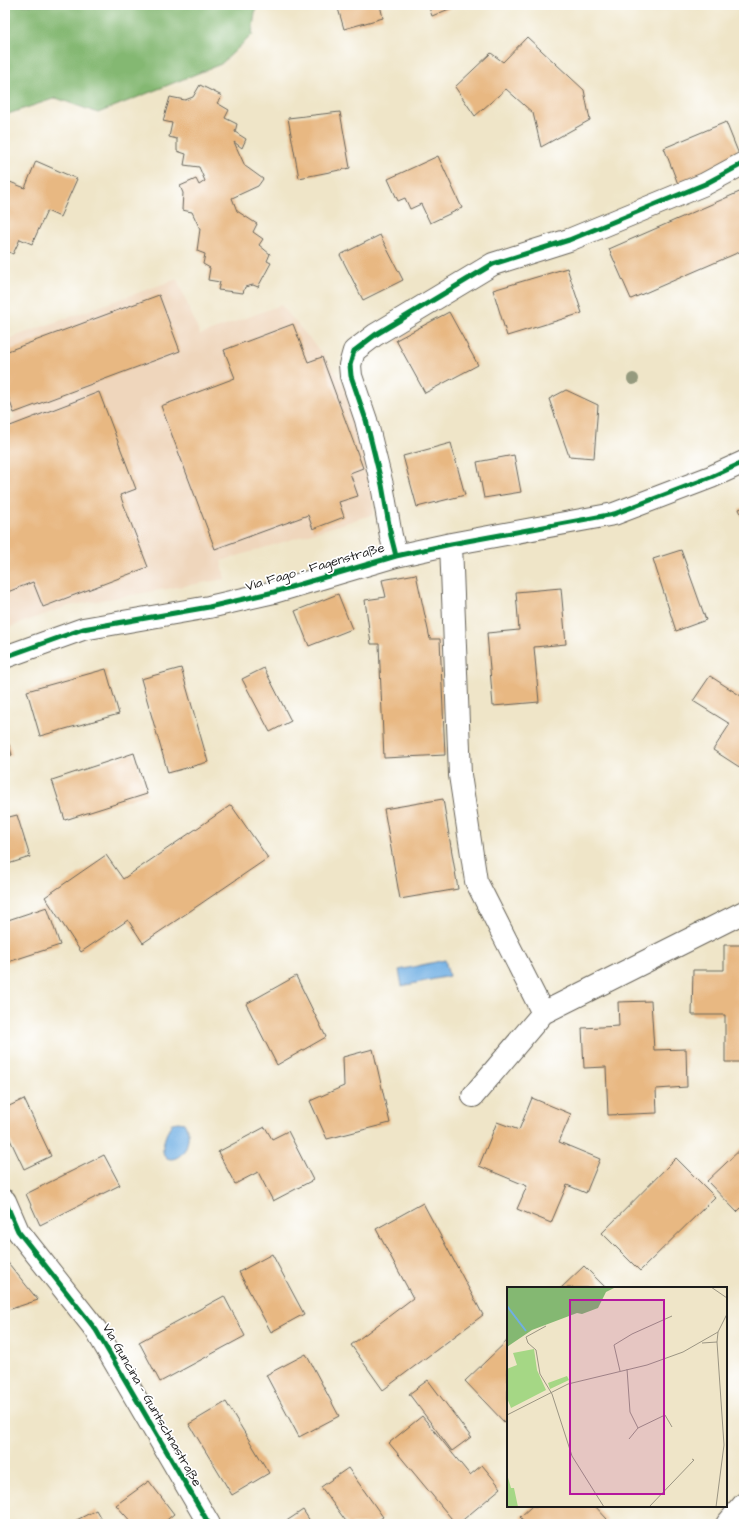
<svg xmlns="http://www.w3.org/2000/svg" width="749" height="1529" font-family="'Architects Daughter',sans-serif">
<style>
.built{fill:#efd6bc}
.forest{fill:#84b872;stroke:#506a47}
.water{fill:#70afe3;stroke:#466680}
.building{fill:#e8b882}
.lines{fill:none;stroke-linecap:round;stroke-linejoin:round}
.minor-casing{stroke:#666258;stroke-width:24}
.minor{stroke:#fff;stroke-width:22}
.cycleway-casing{stroke:#fff;stroke-width:8}
.cycleway{stroke:#00873e;stroke-width:5}
.tree{fill:#959a7e}
.labels{text-anchor:middle;dominant-baseline:central;stroke-width:3.5;stroke-linejoin:round;paint-order:stroke}
.street-label{font-size:13px;fill:#1c1c1c;stroke:#fff}
.inset-river{fill:none;stroke:#70afe3;stroke-width:2}
.inset-road{fill:none;stroke:#9b9583;stroke-width:1}
.view{fill:#b5179e;fill-opacity:0.15;stroke:#b5179e;stroke-width:2}
.inset-edge{fill:none;stroke:#1c1c1c;stroke-width:2}
</style>
<rect width="100%" height="100%" fill="#fff"/>
<filter id="ink" filterUnits="userSpaceOnUse"><feTurbulence type="fractalNoise" baseFrequency=".025" numOctaves="2"/><feDisplacementMap in="SourceGraphic" scale="8" xChannelSelector="R" yChannelSelector="G"/><feConvolveMatrix kernelMatrix="1 2 1 2 8 2 1 2 1" color-interpolation-filters="sRGB"/></filter>
<filter id="wash" filterUnits="userSpaceOnUse"><feTurbulence type="fractalNoise" baseFrequency=".012" numOctaves="4" result="noise"/><feDisplacementMap in="SourceGraphic" scale="16" xChannelSelector="R" yChannelSelector="G"/><feGaussianBlur stdDeviation="0.9" result="paint"/><feColorMatrix in="noise" values="0 0 0 0 0 0 0 0 0 0 0 0 0 0 0 0 0 1.4 0 .05"/><feComposite in="paint" operator="in"/></filter>
<g filter="url(#wash)">
<rect width="100%" height="100%" fill="#efe5c8"/>
<path class="built" d="M177 279 200 335 281 305 325 357 346 388 368 463 374 514 221 561 225 579 68 606 5 629V423L15 419 5 391V340Z"/>
<path class="forest" d="M5 5H256L252 35 221 64 98 113 56 98 5 115Z"/>
<path class="water" d="M445 960 449 976 402 986 399 970Z
M178 1122 184 1123C189 1131 189 1135 187 1144 182 1164 155 1166 165 1138 167 1132 169 1128 172 1123Z"/>
<g id="blocks">
<path class="building" d="M337 5H380L383 18 344 29Z
M428 5H459L432 16Z
M527 37 584 90 590 120 541 147 533 113 506 89 475 116 455 87 491 53 503 62Z
M200 85 222 96 217 103 229 110 225 118 237 124 235 132 246 139 242 148 234 142 245 166 263 179 258 186 232 198 237 211 257 224 253 232 263 239 259 245 270 254 267 261 271 263 258 287 253 285 245 287 243 293 218 290 220 282 208 280 210 268 203 264 205 254 197 251 200 229 192 212 182 210 183 193 180 186 196 179 199 185 205 181 199 167 184 165 186 154 177 151V139L169 137 172 123 163 121 170 97 185 100 193 97Z
M340 112 350 168 299 178 288 118Z
M726 122 740 157 678 184 664 148Z
M438 156 462 208 430 223 421 204 410 209 405 198 398 201 388 179Z
M36 161 77 179 60 217 47 211 32 244 20 239 13 254 5 250V180L25 188Z
M744 190V250L631 299 609 249Z
M380 235 403 280 363 300 340 255Z
M567 268 582 313 507 336 493 290Z
M159 295 180 351 14 413 5 388V352Z
M449 312 478 365 425 393 396 340Z
M293 324 308 362 322 357 363 468 350 473 358 496 339 502 344 517 313 529 308 515 215 549 161 406 235 378 224 350Z
M566 390 598 405 594 458 569 456 549 399Z
M99 392 136 489 120 495 148 567 43 607 33 582 5 593V428Z
M451 443 465 495 417 507 403 456Z
M514 455 521 492 484 498 477 462Z
M744 507V521L739 509Z
M681 550 706 620 676 631 653 559Z
M416 574 430 639H440L445 755 384 758 379 644H371L365 600 386 597 382 580Z
M561 588 566 644 534 647 539 702 493 706 487 633 519 630 516 592Z
M338 594 352 629 309 646 295 611Z
M181 668 208 762 168 773 141 679Z
M264 668 291 721 270 732 242 679Z
M106 669 119 714 40 736 27 691Z
M710 676 744 698V770L713 750 730 724 693 701Z
M5 732 12 755 5 757Z
M134 753 147 794 65 820 52 780Z
M443 799 458 889 400 899 384 809Z
M231 805 268 858 143 943 128 920 81 952 45 897 106 855 123 879Z
M17 815 30 857 5 865V818Z
M47 907 60 945 5 963V921Z
M724 945H744V1062H725V1015H692L693 970H724Z
M296 976 326 1037 277 1065 246 1004Z
M651 1001 654 1050 686 1049 687 1087 656 1089 657 1113 608 1115 606 1067 584 1068 582 1028 619 1026 618 1002Z
M373 1049 390 1123 327 1139 310 1101 344 1086 343 1057Z
M532 1098 571 1114 559 1142 600 1159 586 1193 567 1185 551 1223 517 1209 527 1186 479 1166 497 1122 519 1130Z
M24 1099 51 1156 24 1169 5 1129V1108Z
M265 1127 272 1139 288 1131 313 1180 273 1201 258 1172 235 1184 218 1152Z
M744 1146V1205L737 1212 707 1181Z
M104 1155 120 1185 40 1225 26 1194Z
M676 1158 715 1197 640 1271 602 1233Z
M423 1203 483 1315 383 1390 351 1345 413 1298 376 1229Z
M272 1254 304 1314 271 1332 239 1272Z
M5 1259 38 1300 5 1311Z
M584 1266 606 1288H561Z
M224 1296 245 1336 160 1382 139 1342Z
M508 1340V1419L504 1422 465 1381Z
M306 1354 339 1416 299 1437 266 1375Z
M428 1380 471 1437 452 1451 409 1394Z
M226 1402 269 1473 232 1495 189 1424Z
M422 1416 470 1475 482 1465 501 1488 458 1524H456L389 1443Z
M348 1468 383 1517 373 1524H348L321 1487Z
M149 1481 174 1514 162 1524H133L116 1505Z
M532 1506H595L607 1519 602 1524H527L520 1517Z
M96 1510 104 1524H69Z
M303 1510 312 1524H282Z"/>
</g>
</g>
<g filter="url(#ink)">
<use href="#blocks" fill-opacity="0" stroke="#666258" stroke-width="1"/>
<g class="lines">
<defs>
<path id="minor" d="M451 544 460 775 476 881 543 1013
M396 556 391 536 382 485 366 420 351 376 350 365 354 351 375 335 493 264 569 240 705 184 744 163
M5 657 83 629 209 607 274 592 396 556 451 544 614 514 711 477 744 462
M473 1096 543 1013 744 912
M5 1201 18 1231 96 1330 209 1524
M727 1524 744 1504"/>
</defs>
<use href="#minor" class="minor-casing"/>
<use href="#minor" class="minor"/>
<defs>
<path id="cycleway" d="M396 556 391 536 382 485 366 420 351 376 350 365 354 351 375 335 493 264 569 240 705 184 744 163
M5 657 83 629 209 607 274 592 396 556 451 544 614 514 711 477 744 462
M5 1201 18 1231 96 1330 209 1524"/>
</defs>
<use href="#cycleway" class="cycleway-casing"/>
<use href="#cycleway" class="cycleway"/>
</g>
<circle class="tree" cx="633" cy="379" r="6"/>
</g>
<g class="labels">
<g class="street-label">
<text transform="translate(315 567) rotate(-16)">Via Fago - Fagenstraße</text>
<text transform="translate(152 1405) rotate(60)">Via Guncina - Guntschnastraße</text>
</g>
</g>
<g transform="translate(507 1287)">
<rect width="220" height="220" fill="#efe5c8"/>
<path d="M27 62 30 83 39 103 4 121 0 111V82L10 78 6 66ZM60 89 62 93 43 102 41 96ZM0 187 4 201H7L11 220H0Z" fill="#a5d785"/>
<path d="M0 0H109L99 5 91 21 75 27 70 26 25 43 0 60Z" fill="#84b872"/>
<path class="inset-river" d="M0 19 19 44"/>
<path class="inset-road" d="M204 0 220 11M39 39 19 50 21 56 29 63 33 87 45 107 65 169 97 220M195 56 210 55M120 82 123 125 131 141M113 84 107 58 125 47 165 29M0 128 61 97 140 78 176 65 211 45M122 152 131 141 158 128 165 140M142 220 187 173 185 172M209 220 217 158 210 55 211 45 220 27"/>
<path class="view" d="M63 13H157V207H63Z"/>
<rect width="220" height="220" class="inset-edge"/>
</g>
<rect width="749" height="1529" fill="none" stroke="#fff" stroke-width="20"/>
</svg>
